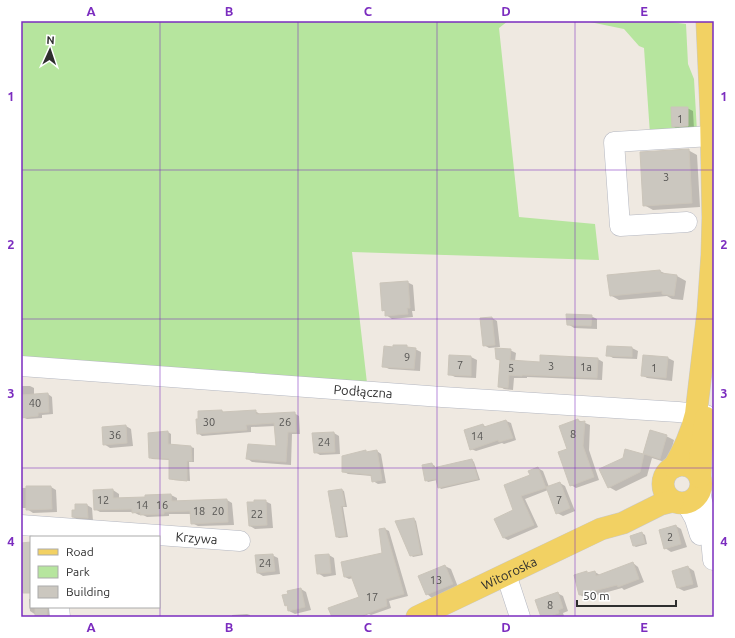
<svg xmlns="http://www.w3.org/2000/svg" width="735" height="638" font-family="Ubuntu,sans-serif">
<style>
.green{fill:#b6e59e}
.shadow{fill:#0003}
.building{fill:#cbc7bf;stroke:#cbc5ba}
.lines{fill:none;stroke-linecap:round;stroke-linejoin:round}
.minor-casing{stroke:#b4b7c1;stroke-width:21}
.major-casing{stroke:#c9c9c9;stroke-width:23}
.minor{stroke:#fff;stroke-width:20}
.major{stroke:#f2d163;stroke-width:22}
.grid{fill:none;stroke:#7b2cbf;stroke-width:1;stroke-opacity:0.55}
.labels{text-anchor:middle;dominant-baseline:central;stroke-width:4;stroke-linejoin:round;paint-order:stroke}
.number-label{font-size:11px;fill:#555452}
.street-label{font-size:13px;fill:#2e2e2e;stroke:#fff}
.neatline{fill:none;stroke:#7b2cbf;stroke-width:1.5}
.grid-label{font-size:13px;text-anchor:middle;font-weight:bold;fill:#7b2cbf}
</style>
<rect width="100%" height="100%" fill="#efe9e1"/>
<path class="green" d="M21 21H508L499 28 519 217 595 224 599 260 352 252 367 383 23 360 21 327Z
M585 21H663L686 24 688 64 694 79 697 132 650 134 644 48 639 46 624 29Z"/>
<path class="shadow" d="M687 108 693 111 694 129 678 130 673 126Z
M688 150 697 155 700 207 653 210 644 205Z
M660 271 666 274 677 276 686 281 683 300 672 299 667 296 619 300 610 295Z
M407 282 413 285 415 311H412L413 317 392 319 386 315V312L383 310Z
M591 316 597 319V329L574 328 568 324Z
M492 318 497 321 500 347 489 348 484 345Z
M406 346 410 349H415L421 352 420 371 389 369 383 366 394 348Z
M632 348 638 351 637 359 613 358 608 355Z
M510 350 516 353 515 361 540 363 598 359 603 362 602 380 527 377V378H514L513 390 504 389 499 386 501 361 497 359Z
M450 356 471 357 477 360 476 378 455 377 449 374Z
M644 356 668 358 674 361 672 381 647 378 642 375Z
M21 386H30L34 388V395L48 394 52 397 53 414 42 415V418L27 419 22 417 21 410Z
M222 411 225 413 255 411 260 414 294 413 299 416 300 434H292L291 465 252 462 248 459 277 447 275 426 251 427V432L202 436 198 433Z
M578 420 590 425 589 450 599 480 576 488 571 485 568 449Z
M506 421 511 423 516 440 504 444 502 443 476 451 471 449 483 425 487 427Z
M126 426 131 429 133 446 110 448 104 444Z
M168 432 171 434V445L191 447 194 448V462H189L190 481 173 480 170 478V460L152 459 150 457 149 434Z
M650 432 666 436 674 440 668 463 652 458 647 476 616 491 609 487 644 455Z
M334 433 339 436 340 454 320 455 315 452Z
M377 451 381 454 386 483 378 484 373 481 372 476 348 474 343 471 366 452 369 453Z
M472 460 474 462 480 480 441 489 439 487 437 480 428 482 426 480 432 464 435 466V469Z
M538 468 543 471 549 487 560 483 565 486 575 511 563 516 557 513 548 490 525 499 538 527 508 540 504 538 515 511 505 486 531 476Z
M51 487 56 490 57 512 33 513 27 509V508H21V488Z
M113 490 119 494V499L146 498V496L171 495 177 498V502L227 500 232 503 234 525 198 526 192 523V514H169V516L147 517 143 515H139L133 512H100L95 509 94 491Z
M342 490 344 491 347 507H343L348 537 339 538 337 537Z
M265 501 271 504 273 528 255 529 250 526Z
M87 505 92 508 93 521 78 520 73 517Z
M414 519 416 521 423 555 413 557 411 555Z
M676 526 681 529 687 547 671 552 665 548Z
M385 529 389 531 408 596 389 601 391 608 371 615 369 614 362 617H333L361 597 353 578 349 579 345 577 383 554Z
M642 533 645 535 647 544 636 547 634 546Z
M272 555 278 558 280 574 263 576 258 573Z
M329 555 334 558 336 575 324 577 318 573Z
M633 563 638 567 644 582 624 590 622 588 586 598 580 595 586 572 589 574 595 572 600 575Z
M445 566 451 569 458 587 432 598 427 594Z
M688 567 694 571 698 587 684 591 678 588Z
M301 589 306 592 311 610 295 614 289 611V606L286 605Z
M557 593 563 596 568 611 563 613 564 616 560 617H542Z
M29 599H31V607H52V617H36V615L30 611Z
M247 614 250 615V617H232V615Z"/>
<path class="building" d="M671 107H688V126L672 127Z
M689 149 692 203 643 206 640 152Z
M660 270 661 273 677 275 674 296 662 294V291L610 296 607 275Z
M408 281 410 308H407L408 314 385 316V310L382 311 380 283Z
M566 314 592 315 591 326 567 325Z
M492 317 495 345 483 346 480 318Z
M393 345H407V347L416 348 414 369 382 367 384 346 393 347Z
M607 346 632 347V357L606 356Z
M495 348 511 349 510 360 540 362V355L598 358 597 378 522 375V376L509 375 508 388 498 387 500 360 496 359Z
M449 355 471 356V376L448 375Z
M643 355 668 357 666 378 641 376Z
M48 393 49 412 38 413V416L21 418V395Z
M222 410V412L256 410V414L295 412 296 432H288L286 462 246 459 248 444 276 446 274 423 246 425 247 430 197 434 196 419H198V411Z
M578 419 579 422 585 421 583 446 594 477 570 486 558 452 567 449 559 426Z
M506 420 513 438 499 442 498 440 470 450 464 430 483 424 484 427Z
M126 425 127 443 103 445 102 427Z
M650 430 667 435 660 459 644 454 640 472 608 488 599 469 623 458 625 449 643 454Z
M168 431V444L191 446 192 461H187V481L169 479V459L149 458 148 433Z
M334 432 335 452 314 453 312 433Z
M366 450V452L377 450 382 480 372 482 371 475 342 472V456Z
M472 459 478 479 438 488 436 479 425 481 422 465 432 463 433 468Z
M538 467 546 488 521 496 534 525 503 538 494 519 513 510 504 485 530 475 528 471Z
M560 482 570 508 556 514 546 487Z
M26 486H51L52 509 26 510Z
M113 489V498L145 497V495L171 494 172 501 227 499 228 522 191 524 190 511 164 512V514L140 515V512L132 513V509L94 510 93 490Z
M342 489 345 506H341L346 536 336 537 328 491Z
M254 500H266L267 525 249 526 247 502H254Z
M75 504H87L88 518 72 517V510H75Z
M414 518 421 554 410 556 395 521Z
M676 525 681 544 664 549 659 530Z
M385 528 404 594 386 599 387 606 358 617H332L328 608 359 597 351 576 344 577 341 562 382 553 379 529Z
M642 532 645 543 633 546 630 536Z
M31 542V593H23L21 568V543Z
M273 554 275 571 257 573 255 555Z
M329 554 331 573 317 574 315 555Z
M633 562 639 579 618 587 617 585 579 595 574 575 587 571V573L595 571 596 576Z
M445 565 453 584 426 595 418 576Z
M688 566 693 584 677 588 672 571Z
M301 588 305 607 288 611 287 605 285 606 282 595 288 594 287 591Z
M558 592 563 608 558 610 559 613 547 617H541L535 600Z
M35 607H47V617H35Z"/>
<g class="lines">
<defs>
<g id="minor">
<path d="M687 222 620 226 614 142 711 136"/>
<path id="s1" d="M21 366 442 397 678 412 706 415"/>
<path d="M700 490 702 501 710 528 713 560"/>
<path d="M685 503 690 510 695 519 700 535"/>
<path id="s2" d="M21 525 240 541"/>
<path d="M506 574 520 617"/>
<path d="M59 607 60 617"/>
</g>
<g id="major">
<circle cx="682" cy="484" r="19"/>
<path d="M674 467C684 449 691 435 696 414L708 312 712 255 713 218 711 111 707 21"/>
<path d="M700 477 701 451 706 418"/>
<path id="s3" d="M417 617 601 529 623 523 661 504 673 501"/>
</g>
</defs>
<use href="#minor" class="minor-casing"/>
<use href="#major" class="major-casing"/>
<use href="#minor" class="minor"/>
<use href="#major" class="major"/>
</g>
<path class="grid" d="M160 21V617M298 21V617M437 21V617M575 21V617M21 170H714M21 319H714M21 468H714"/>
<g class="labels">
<g class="number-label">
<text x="680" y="119">1</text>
<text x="666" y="177">3</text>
<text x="407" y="357">9</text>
<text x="460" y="365">7</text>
<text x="551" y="366">3</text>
<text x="586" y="367">1a</text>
<text x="511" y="368">5</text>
<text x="654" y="368">1</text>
<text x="35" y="403">40</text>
<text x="209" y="422">30</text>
<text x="285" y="422">26</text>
<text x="573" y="434">8</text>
<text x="115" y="435">36</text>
<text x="477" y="436">14</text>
<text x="324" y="442">24</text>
<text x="103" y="500">12</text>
<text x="559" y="500">7</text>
<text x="142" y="505">14</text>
<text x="162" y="505">16</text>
<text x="199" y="511">18</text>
<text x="218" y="511">20</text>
<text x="257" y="514">22</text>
<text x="670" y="537">2</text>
<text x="265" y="563">24</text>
<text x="436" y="580">13</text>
<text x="372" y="597">17</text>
<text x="550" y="605">8</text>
</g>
<g class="street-label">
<text stroke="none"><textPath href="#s1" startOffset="343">Podłączna</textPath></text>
<text stroke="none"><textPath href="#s2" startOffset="176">Krzywa</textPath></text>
<text stroke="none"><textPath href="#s3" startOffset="102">Witoroska</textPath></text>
</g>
</g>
<rect width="735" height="638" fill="none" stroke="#ffffff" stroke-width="44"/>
<rect x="30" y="536" width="130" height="72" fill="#ffffff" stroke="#ababab"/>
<rect x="38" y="549" width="20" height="6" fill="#f2d163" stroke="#ababab"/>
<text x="66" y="556" font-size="12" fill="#2e2e2e">Road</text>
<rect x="38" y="566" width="20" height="12" fill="#b6e59e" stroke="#ababab"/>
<text x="66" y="576" font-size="12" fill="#2e2e2e">Park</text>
<rect x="38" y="586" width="20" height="12" fill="#cbc7bf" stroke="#ababab"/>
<text x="66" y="596" font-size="12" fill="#2e2e2e">Building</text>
<g transform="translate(50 50) rotate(3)" stroke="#ffffff" stroke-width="3" paint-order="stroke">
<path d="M0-3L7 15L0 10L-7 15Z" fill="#2e2e2e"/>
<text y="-6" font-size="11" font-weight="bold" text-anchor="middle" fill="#2e2e2e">N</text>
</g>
<path d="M577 600v6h99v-6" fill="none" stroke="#2e2e2e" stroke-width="2"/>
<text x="583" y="600" font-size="12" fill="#2e2e2e" stroke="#ffffff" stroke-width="3" paint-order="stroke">50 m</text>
<rect x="22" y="22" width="691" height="594" class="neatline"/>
<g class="grid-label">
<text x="91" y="16">A</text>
<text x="229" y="16">B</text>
<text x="368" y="16">C</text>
<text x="506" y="16">D</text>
<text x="644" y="16">E</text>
<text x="11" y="101">1</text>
<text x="724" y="101">1</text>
<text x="11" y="249">2</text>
<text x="724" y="249">2</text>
<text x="11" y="398">3</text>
<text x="724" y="398">3</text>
<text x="11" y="546">4</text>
<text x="724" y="546">4</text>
<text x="91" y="632">A</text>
<text x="229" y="632">B</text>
<text x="368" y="632">C</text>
<text x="506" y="632">D</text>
<text x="644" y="632">E</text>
</g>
</svg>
